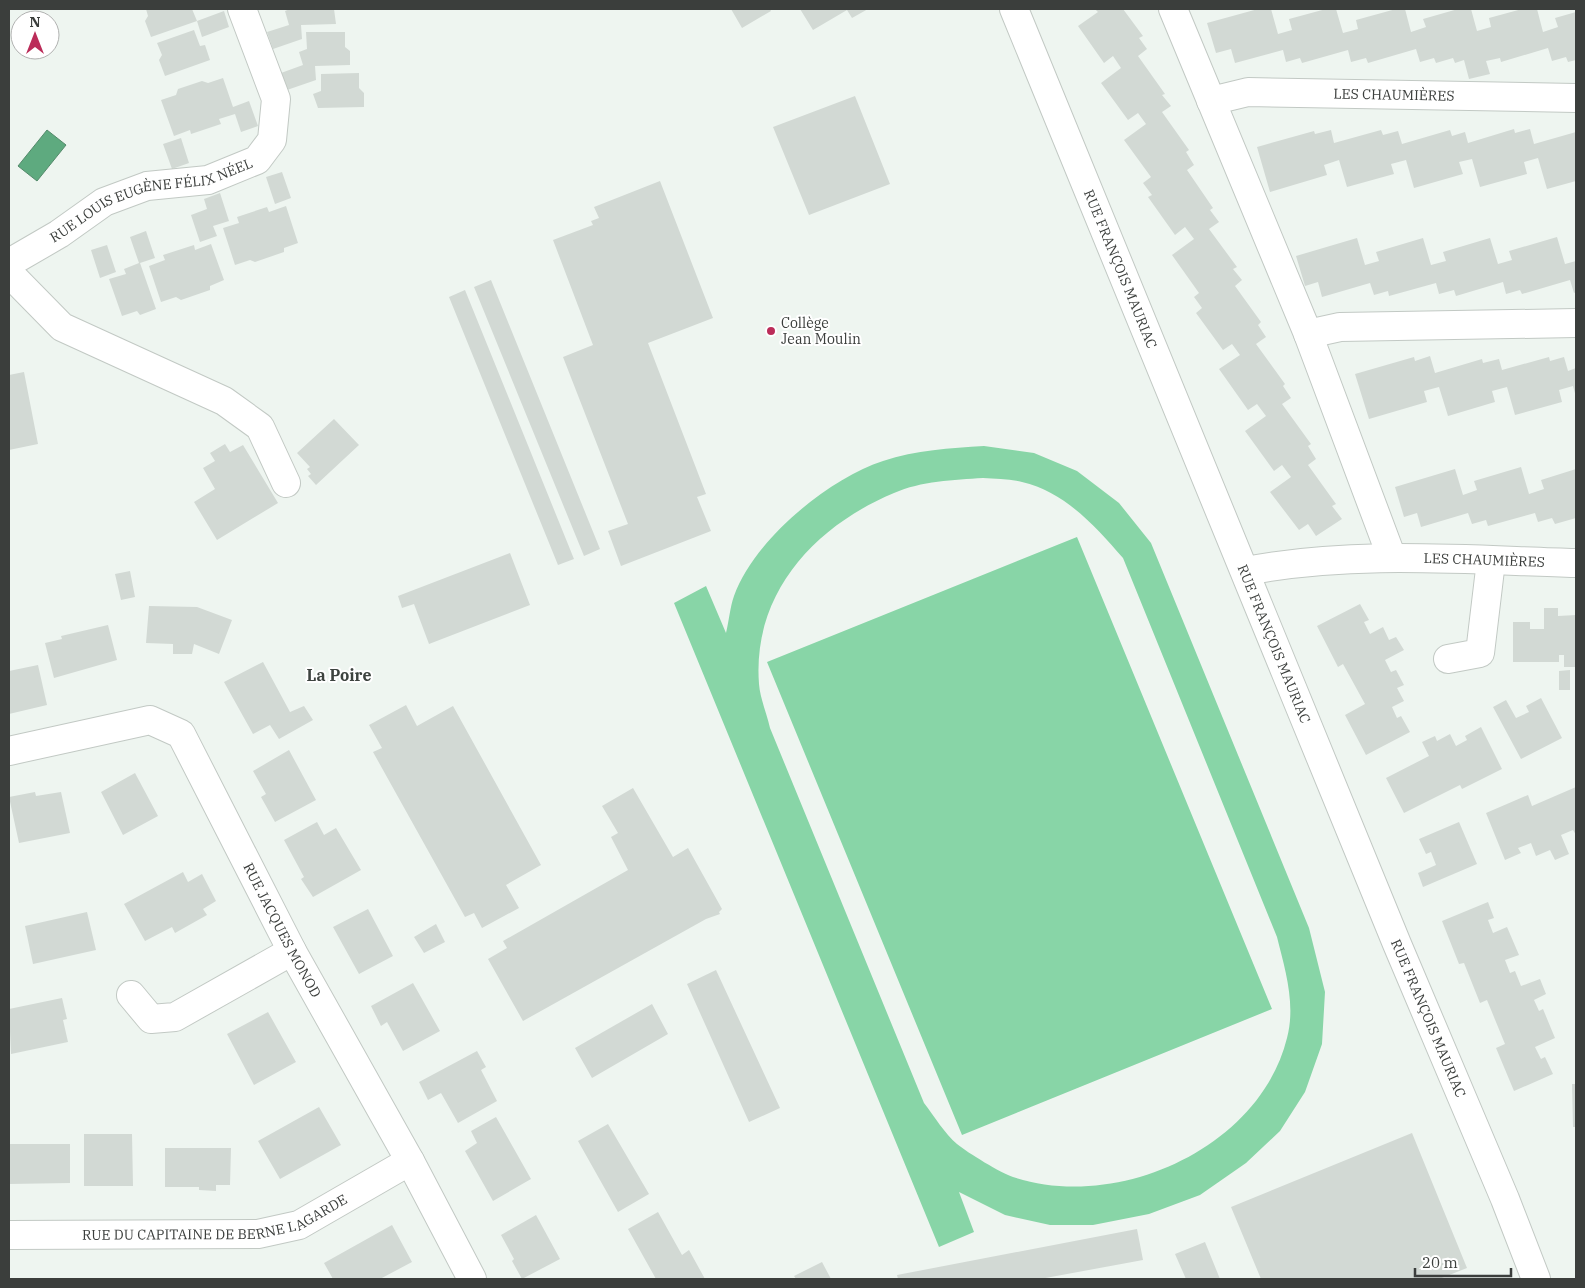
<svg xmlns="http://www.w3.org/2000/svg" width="1585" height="1288" font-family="'IBM Plex Serif',serif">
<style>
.green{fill:#88d5a7;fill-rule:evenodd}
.water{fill:#5eaa7f;stroke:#548a6b}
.building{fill:#d2d9d4}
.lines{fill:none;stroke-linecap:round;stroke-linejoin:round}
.minor-casing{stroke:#c2c9c4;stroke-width:30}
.minor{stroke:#fff;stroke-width:28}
.poi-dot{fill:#bb2c59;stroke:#fff;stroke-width:2}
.labels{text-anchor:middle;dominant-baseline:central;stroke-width:4;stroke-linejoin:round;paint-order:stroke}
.street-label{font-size:14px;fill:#3b3e3c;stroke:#fff}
.poi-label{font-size:14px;fill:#3b3e3c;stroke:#fff;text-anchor:start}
.quarter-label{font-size:16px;font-weight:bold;fill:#3d433f;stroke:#fff}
</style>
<rect width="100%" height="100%" fill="#eef5f0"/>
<path class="green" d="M984 446 1034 453 1077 471 1119 503 1151 543 1309 928 1325 992 1322 1044 1305 1092 1280 1131 1246 1163 1200 1195 1149 1214 1093 1225H1050L1005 1215 959 1192 974 1232 939 1247 674 603 706 586 726 633C729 621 730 607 734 596 754 540 828 479 883 461 916 450 950 448 984 446ZM983 478C996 479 1010 479 1022 482 1065 492 1095 526 1123 558L1277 937C1285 969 1296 1004 1287 1038 1260 1148 1117 1212 1013 1177 1001 1173 968 1153 957 1144 945 1134 934 1116 924 1103L770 728C767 714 760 698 759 684 752 593 815 526 894 493 921 481 954 480 983 478Z
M1077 537 1272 1009 962 1135 767 662Z"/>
<path class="water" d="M47 130 66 145 37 181 18 166Z"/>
<path class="building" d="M146 9H192L197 21 151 37 145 21 148 16Z
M290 9H334L336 24 301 25 302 39 273 49 267 32 289 25 285 11Z
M731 9H770L771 11 742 28Z
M800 9H868L852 18 847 10 813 30Z
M1095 9H1123L1143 36 1139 38 1147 49 1138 56 1165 94 1162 95 1171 106 1162 112 1189 150 1186 152 1194 165 1187 170 1213 208 1210 210 1219 222 1209 229 1237 267 1233 269 1242 280 1235 286 1261 322 1258 325 1266 337 1256 344 1285 384 1283 386 1291 398 1282 404 1311 444 1308 446 1316 459 1308 465 1336 504 1332 506 1342 519 1316 536 1308 524 1299 530 1270 492 1291 477 1282 465 1274 471 1245 431 1266 416 1257 404 1248 410 1219 369 1240 355 1232 344 1223 350 1196 313 1202 308 1194 297 1199 293 1172 255 1194 239 1185 227 1175 235 1148 197 1152 195 1143 183 1151 177 1124 140 1146 124 1138 113 1128 120 1101 83 1121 68 1113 56 1104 63 1078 26 1098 12Z
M1258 9H1271L1278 34 1292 30 1289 19 1326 9H1336L1343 33 1358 29 1356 20 1396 9H1405L1411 32 1426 27 1423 19 1458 9H1471L1477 31 1491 27 1489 18 1522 9H1537L1543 32 1558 27 1555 18 1576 12V60L1568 62 1566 57 1552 61 1548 48 1501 62 1500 58 1486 61 1490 74 1469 79 1464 60 1455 63 1453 58 1436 63 1434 58 1420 62 1416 49 1368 63 1366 58 1351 62 1348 50 1302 63 1300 58 1286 62 1283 50 1235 63 1231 49 1216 53 1207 23Z
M224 11 229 27 202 37 197 21Z
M194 30 200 46 205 45 210 60 165 76 159 60 162 55 157 43Z
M306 32H345V47L350 51V65L315 66 316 80 287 90 281 73 303 65 299 52 307 49Z
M359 73V88L364 93V107L318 108 313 94 321 91V74Z
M223 78 233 107 249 101 258 126 241 132 235 114 219 119 221 124 191 134 190 130 174 136 161 100 176 95 178 89 202 81 208 83Z
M855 96 890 184 809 215 773 127Z
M1514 129 1515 133 1530 129 1534 144 1576 132V181L1547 189 1538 158 1524 162 1527 174 1480 187 1472 159 1459 162 1463 174 1414 188 1406 160 1391 164 1394 174 1347 187 1339 160 1324 165 1327 175 1270 192 1257 147 1314 131 1315 134 1331 130 1334 143 1381 130 1383 135 1398 131 1402 144 1450 130 1452 136 1465 132 1468 143Z
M181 138 189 163 172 169 163 144Z
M282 172 291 198 275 204 266 177Z
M660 181 713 318 648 343 706 494 697 497 711 531 621 566 608 531 628 524 563 357 593 345 553 240 593 225 591 221 599 218 594 207Z
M220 193 229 221 213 226 217 236 200 242 191 215 207 209 204 199Z
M286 206 298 243 284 248V252L255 262 250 260 235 265 223 228 239 223 237 217 267 207 269 212Z
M146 231 155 258 140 263 156 309 140 315 137 311 122 316 109 279 126 274 124 269 139 263 130 237Z
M1557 237 1565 264 1576 261V292L1574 293 1570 280 1522 294 1520 290 1506 294 1503 282 1456 296 1454 290 1439 294 1436 283 1389 296 1388 291 1374 295 1370 283 1322 297 1318 282 1305 286 1296 256 1357 238 1365 265 1379 261 1376 252 1423 238 1431 265 1446 261 1443 252 1490 238 1498 264 1512 260 1509 251Z
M211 244 224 280 210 286V290L181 300 176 297 161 302 149 266 165 260 163 255 194 245 195 250Z
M107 245 116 272 100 278 91 250Z
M491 280 600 549 584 556 474 287Z
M465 290 574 559 558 565 449 297Z
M1430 356 1435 373 1482 359 1483 363 1499 359 1502 370 1549 357 1550 361 1564 357 1568 371 1576 368V397L1573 386 1559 390 1562 402 1515 415 1507 387 1492 391 1495 402 1448 416 1439 387 1424 391 1427 402 1369 419 1355 374 1414 357 1415 361Z
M24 372 38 444 9 450V375Z
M334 419 359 445 316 485 308 476 311 474 307 469 310 467 297 453Z
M225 444 230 452 243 445 278 503 217 540 194 502 215 489 203 468 215 461 210 453Z
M1521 467 1529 494 1544 489 1541 480 1576 469V518L1555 524 1552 518 1538 522 1535 513 1488 526 1486 520 1472 524 1468 513 1421 527 1417 513 1404 517 1395 487 1455 469 1463 495 1477 490 1474 481Z
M510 553 530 605 429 644 414 604 402 608 398 596Z
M130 571 135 597 121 600 115 574Z
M1360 604 1369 620 1364 622 1370 634 1383 627 1389 640 1396 637 1404 650 1385 660 1391 672 1396 670 1404 685 1397 688 1404 701 1392 707 1397 718 1401 716 1410 732 1366 755 1345 715 1365 704 1343 664 1338 667 1317 626Z
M149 606 197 607 232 620 219 654 194 644 192 654H173V644L146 643Z
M1544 608H1558V616L1576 615V667H1564V655H1559V662H1513V622H1530V629H1544Z
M108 625 117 660 54 678 45 643 62 639 61 636Z
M263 662 290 712 304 706 313 720 279 739 270 725 253 734 224 682Z
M38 665 47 705 9 714V671Z
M1570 670V690H1559V671Z
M1541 698 1562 738 1521 759 1493 707 1506 700 1516 718 1529 712 1526 706Z
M406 705 417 726 453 706 541 865 506 885 519 908 482 928 474 913 465 917 373 752 382 748 369 725Z
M1481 727 1502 769 1462 789 1460 785 1404 813 1386 778 1429 756 1422 742 1435 736 1437 741 1450 734 1456 746 1467 740 1465 736Z
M289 750 316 800 275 822 261 797 266 794 253 771Z
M135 773 158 816 123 835 101 792Z
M1576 787V835L1573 830 1561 835 1569 854 1555 860 1550 850 1536 856 1531 843 1518 848 1521 853 1505 860 1486 813 1528 795 1532 806Z
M633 788 673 857 688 848 722 909 719 912 720 914 706 919 523 1021 488 959 507 948 503 941 628 870 611 837 618 833 602 806Z
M35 792 36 796 61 792 70 833 19 843 9 797Z
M317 822 324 835 336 828 361 870 313 897 301 879 304 877 284 840Z
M1459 822 1477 864 1423 887 1418 873 1436 865 1431 852 1426 854 1419 839Z
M183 872 188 882 202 874 216 901 203 909 207 915 175 933 172 927 145 941 124 904Z
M1488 902 1494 918 1488 920 1493 933 1507 927 1519 955 1505 960 1510 973 1515 971 1521 986 1540 979 1546 994 1534 1000 1539 1011 1543 1009 1555 1038 1535 1047 1541 1059 1545 1057 1553 1074 1514 1091 1496 1048 1505 1044 1487 1000 1480 1003 1464 963 1459 964 1442 921Z
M368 909 393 956 359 974 333 927Z
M87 912 96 950 33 964 25 926Z
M436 924 445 942 424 953 414 937Z
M716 970 780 1108 749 1122 687 984Z
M413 983 440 1031 403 1051 387 1022 381 1026 371 1006Z
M62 998 67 1019 63 1020 68 1042 11 1054 9 1009Z
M652 1004 668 1034 592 1078 575 1048Z
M268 1012 296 1062 254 1085 227 1034Z
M477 1051 486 1067 481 1070 497 1101 458 1123 441 1093 428 1100 419 1082Z
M1572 1084H1576V1127H1573Z
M319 1107 341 1145 280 1179 258 1141Z
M496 1117 531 1179 493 1201 465 1151 477 1143 471 1131Z
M608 1124 649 1194 618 1212 578 1141Z
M1412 1133 1467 1268 1439 1279H1261L1231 1207Z
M84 1134H132L133 1186H84Z
M9 1144H70V1183L9 1184Z
M165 1148H231L230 1185H216V1191L199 1190V1187H165Z
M658 1212 682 1255 689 1250 705 1279H656L628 1229Z
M536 1215 560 1259 522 1279 512 1261 514 1259 501 1235Z
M392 1225 412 1262 380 1279H333L324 1263Z
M1137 1229 1143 1260 1040 1279H898L897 1275Z
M1205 1242 1220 1279H1186L1175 1254Z
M822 1262 831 1279H796L794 1276Z"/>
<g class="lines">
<defs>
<g id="minor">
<path id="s1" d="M1014 9 1397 944 1505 1199 1536 1279"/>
<path d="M1173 9 1308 334 1392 558"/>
<path id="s2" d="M1211 101 1248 92 1576 98"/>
<path id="s3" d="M9 263 59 234 104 202 147 186 208 180 257 160 272 140 276 99 242 9"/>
<path d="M9 273 62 327 224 401 260 427 286 483"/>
<path d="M1308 334 1340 327 1576 323"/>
<path id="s4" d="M1246 571C1354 550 1467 560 1576 563"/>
<path d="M1448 659 1480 653 1491 561"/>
<path id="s5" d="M9 751 150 720 181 734 292 951 410 1161 472 1279"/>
<path d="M131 995 151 1019 175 1017 292 951"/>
<path id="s6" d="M9 1235 258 1234 299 1225 410 1161"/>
</g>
</defs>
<use href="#minor" class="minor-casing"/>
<use href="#minor" class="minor"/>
</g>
<circle class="poi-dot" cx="771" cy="331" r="5"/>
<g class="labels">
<g class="street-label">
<text stroke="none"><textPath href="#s2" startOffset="184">LES CHAUMIÈRES</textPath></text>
<text stroke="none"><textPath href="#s3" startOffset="158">RUE LOUIS EUGÈNE FÉLIX NÉEL</textPath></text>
<text stroke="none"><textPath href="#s1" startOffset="281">RUE FRANÇOIS MAURIAC</textPath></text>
<text stroke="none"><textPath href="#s4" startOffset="239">LES CHAUMIÈRES</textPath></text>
<text stroke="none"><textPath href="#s1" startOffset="686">RUE FRANÇOIS MAURIAC</textPath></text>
<text stroke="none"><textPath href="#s5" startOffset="399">RUE JACQUES MONOD</textPath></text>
<text stroke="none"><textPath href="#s1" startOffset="1091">RUE FRANÇOIS MAURIAC</textPath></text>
<text stroke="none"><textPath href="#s6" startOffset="209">RUE DU CAPITAINE DE BERNE LAGARDE</textPath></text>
</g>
<g class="poi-label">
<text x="781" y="323">Collège<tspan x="781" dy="16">Jean Moulin</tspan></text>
</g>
<g class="quarter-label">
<text x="339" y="675">La Poire</text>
</g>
</g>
<rect width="1585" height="1288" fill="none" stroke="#3b3e3c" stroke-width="20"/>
<g transform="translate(35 35)"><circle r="24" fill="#ffffff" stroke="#b1b2b1"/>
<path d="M0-4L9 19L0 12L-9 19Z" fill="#bb2c59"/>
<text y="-8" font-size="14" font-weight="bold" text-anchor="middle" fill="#3b3e3c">N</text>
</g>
<path d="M1415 1268v8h96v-8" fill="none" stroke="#3b3e3c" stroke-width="2.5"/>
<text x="1422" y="1268" font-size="15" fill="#3b3e3c" stroke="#ffffff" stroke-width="4" paint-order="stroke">20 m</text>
</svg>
